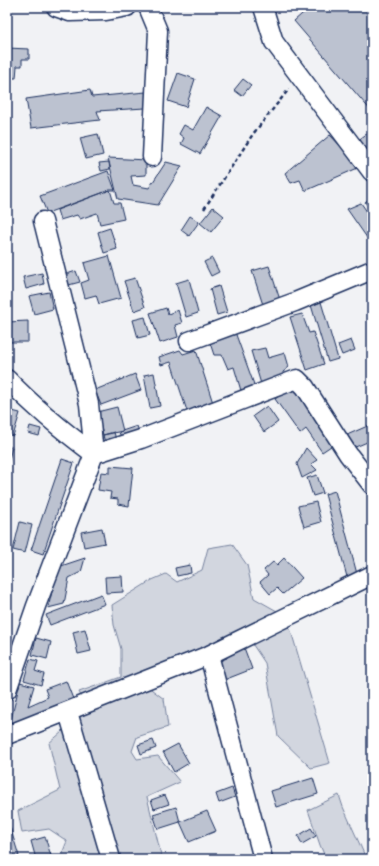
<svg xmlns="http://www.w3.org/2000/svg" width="379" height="866" font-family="'Architects Daughter',sans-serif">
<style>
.green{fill:#d2d6df;stroke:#76829e}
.building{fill:#bcc2d0;stroke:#1b2f5e}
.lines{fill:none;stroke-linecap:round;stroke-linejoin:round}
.minor-casing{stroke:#1b2f5e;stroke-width:21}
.path{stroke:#1b2f5e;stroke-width:2.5;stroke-dasharray:4 3;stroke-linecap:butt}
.minor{stroke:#fff;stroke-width:18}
</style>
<rect width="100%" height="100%" fill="#f1f2f5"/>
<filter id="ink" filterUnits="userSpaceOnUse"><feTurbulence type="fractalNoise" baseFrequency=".025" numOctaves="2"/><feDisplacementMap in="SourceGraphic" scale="8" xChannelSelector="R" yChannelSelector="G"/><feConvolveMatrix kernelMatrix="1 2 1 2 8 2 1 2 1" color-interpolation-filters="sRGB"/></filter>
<g filter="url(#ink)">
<path class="green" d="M232 544 247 565 254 598 277 611 291 631 330 763 311 768 278 736 265 663 243 630 147 686 164 699 168 727 137 737 132 751 137 759 158 756 180 782 147 797 162 859H97L95 857 93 859H60L67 841 49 829 22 833 18 811 60 790 49 743 88 710 79 692 121 677V649L114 625 112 605 152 580 166 574 177 582 202 570 208 548Z
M339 795 343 807 365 856 354 859H326L320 845 308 810Z"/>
<path class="building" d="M310 7H372V112L294 21Z
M7 48 29 49V59H22V66H17L16 78H7Z
M178 73 195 79 186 107 168 101Z
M243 79 251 85 242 96 234 90Z
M90 90 92 97 146 92 145 108 97 111 100 120 31 128 26 99Z
M206 107 222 116 200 154 181 144 184 138 179 134 184 125 193 130Z
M372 130V162L357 141Z
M98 134 103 155 86 159 80 138Z
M330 135 360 167 305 191 300 180 291 183 285 173Z
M108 158 146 160V175L131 176 133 185 149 188 166 162 182 166 158 205 118 199Z
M109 162 110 169 101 171 99 163Z
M108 171 115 190H110L47 213 40 196Z
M110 190 114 203H120L124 219 100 224 97 213 80 219 77 215 60 220 57 210Z
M372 197V212L365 202Z
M361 203 372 219V245L347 209Z
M213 207 224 216 211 232 200 223Z
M190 216 199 222 189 236 181 230Z
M110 228 117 249 104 253 98 232Z
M109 256 121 298 99 304 96 295 85 298 81 283 89 280 84 263Z
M212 258 219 272 211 276 204 262Z
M269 266 281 303 264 308 252 271Z
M76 271 80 282 65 286 61 276Z
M42 273 44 284 26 289 23 277Z
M135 278 145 307 134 311 124 281Z
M189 279 198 313 186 317 176 283Z
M219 286 227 312 217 315 210 289Z
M49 292 53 309 34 314 29 296Z
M321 302 338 359 328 362 311 305Z
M166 308 168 314 178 310 182 323 175 325 178 337 160 343 150 313Z
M302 314 309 333 313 332 324 364 307 370 290 317Z
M145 317 150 335 138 338 133 320Z
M28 321V342H7V322Z
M235 332 256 390 242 394 234 367 228 369 222 355H214L210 343Z
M351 340 355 350 342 355 338 345Z
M265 348 268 358 285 353 289 367 283 372 284 378 261 384 251 351Z
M180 350 183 354 196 350 214 406 188 414 171 362 161 365 159 357Z
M154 373 160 406 150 408 144 375Z
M135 374 141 390 101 405 95 390Z
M293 386 334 444 322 452 306 429 300 434 275 399Z
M267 406 278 422 264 432 253 416Z
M117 407 123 431 103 435 97 412Z
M12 411 20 413 13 436 7 434V428Z
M372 424V440L353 448 347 435Z
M30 426 41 429 39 436 28 433Z
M137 426 140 434 122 440 119 432Z
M114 432 116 440 105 443 103 435Z
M7 446 12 447 7 468Z
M306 448 317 460 311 464 317 470 302 478 297 464Z
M62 459 74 463 43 554 31 550Z
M110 466 133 468 129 506 118 504V499L110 498 111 492 98 490 101 472 110 473Z
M317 475 323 493 313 496 307 478Z
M335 491 357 574 347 577 325 494Z
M316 502 321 522 304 527 298 506Z
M20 522 32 525 25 553 13 550Z
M102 528 105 543 84 547 81 532Z
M85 558 81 572 69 578 64 604 48 608 58 567Z
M284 558 302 578 283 594 277 588 270 594 260 582 268 575 264 570 273 562 277 565Z
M190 565 191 573 177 576 175 568Z
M122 576 123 592 106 593 105 577Z
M101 594 105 604 50 625 46 615Z
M85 629 91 651 78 654 73 632Z
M36 638 51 642 47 659 32 655Z
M243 645 252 669 224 680 217 662 227 658 224 651Z
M30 659 38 661 35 671 44 674 41 685 24 680Z
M66 681 73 699 10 724 20 682 34 686 28 706 48 697 45 689Z
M153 740 156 748 141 754 138 745Z
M178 744 189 763 174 772 163 752Z
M313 778 318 794 276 807 271 791Z
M232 788 235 797 219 803 216 794Z
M165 795 169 804 154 809 151 800Z
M176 807 180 822 158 829 153 814Z
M207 811 216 831 189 842 180 822Z
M10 827 19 856 7 859V828Z
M311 828 316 836 302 844 298 836Z
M45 837 52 859H36L31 841Z"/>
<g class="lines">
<defs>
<path id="minor" d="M56 7 70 12 106 11 127 7
M148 7 158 31 152 157
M263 7 274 42 372 172
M189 341 295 302 372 270
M7 379C34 407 63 431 94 454
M94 454 141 439 297 379 305 387 348 454 372 485
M209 655 263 859
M7 690 36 606 94 454 89 404 43 221
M68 712 111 859
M7 735 209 655 372 575"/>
</defs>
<use href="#minor" class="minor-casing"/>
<path class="path" d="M204 209 253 134 289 89"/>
<use href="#minor" class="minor"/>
</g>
</g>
<rect width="379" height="866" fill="none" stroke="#fff" stroke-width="24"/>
<rect x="12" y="12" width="355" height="842" fill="none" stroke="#1b2f5e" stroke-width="1.5" filter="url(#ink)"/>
</svg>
